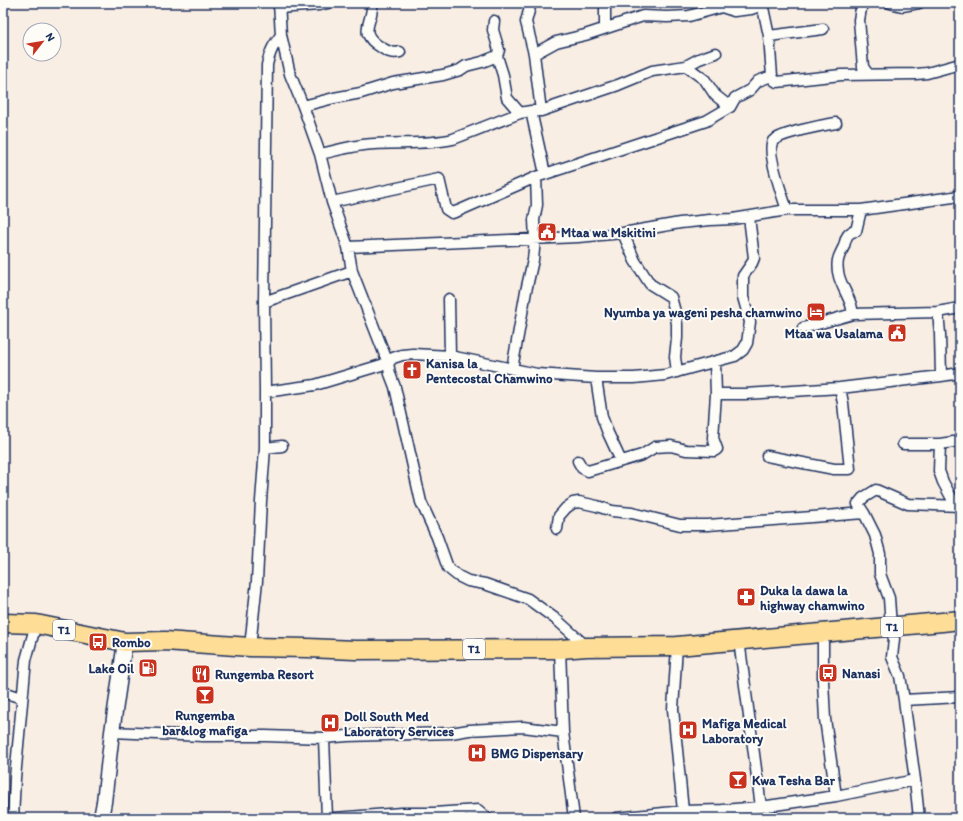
<svg xmlns="http://www.w3.org/2000/svg" width="963" height="821" font-family="Itim,sans-serif">
<style>
.lines{fill:none;stroke-linecap:round;stroke-linejoin:round}
.street-casing{stroke:#1b2f5e;stroke-width:13}
.secondary-casing{stroke:#1b2f5e;stroke-width:17}
.highway-casing{stroke:#1b2f5e;stroke-width:21}
.street{stroke:#fdfcf7;stroke-width:10}
.secondary{stroke:#fdfcf7;stroke-width:14}
.highway{stroke:#fede96;stroke-width:18}
.labels{text-anchor:middle;dominant-baseline:central;stroke-width:4;stroke-linejoin:round;paint-order:stroke}
.shield{fill:#fdfcf7;stroke:#5f6c8c;stroke-width:1}
.shield-label{font-size:12px;font-weight:bold;fill:#1b2f5e}
.poi-label{font-size:13px;font-weight:bold;fill:#1b2f5e;stroke:#fdfcf7;text-anchor:start}
</style>
<rect width="100%" height="100%" fill="#f9eee4"/>
<filter id="ink" filterUnits="userSpaceOnUse"><feTurbulence type="fractalNoise" baseFrequency=".025" numOctaves="2"/><feDisplacementMap in="SourceGraphic" scale="8" xChannelSelector="R" yChannelSelector="G"/><feConvolveMatrix kernelMatrix="1 2 1 2 8 2 1 2 1" color-interpolation-filters="sRGB"/></filter>
<g filter="url(#ink)">
<g class="lines">
<defs>
<path id="street" d="M279 3 281 35 290 74 303 106 320 154 332 202 348 247 352 271 388 363 390 374 395 387 421 502 437 537 448 568 458 576 468 581 485 584 528 599 557 620 587 647
M372 3C374 23 355 32 382 48 388 52 394 54 400 52
M531 3 526 22 534 54 541 111
M862 3 859 20 863 67 868 74
M890 3 902 6 919 3
M279 8 319 5 328 3
M494 21 493 30 499 50 497 56 503 75 507 98 520 113
M605 28V3
M769 36 823 29
M534 54 556 42 585 35 643 16 667 17 689 16 722 7 734 11 751 9 763 5
M686 66 699 59 716 53
M772 76 774 80 777 82 841 75 916 74 927 73 960 64
M303 106 334 98 361 93 393 83 443 75 460 70 466 66 482 62 497 56
M531 111 545 174
M320 154C334 151 348 147 363 145 393 141 423 146 453 139L520 113 531 111H541L618 85 652 71 686 66 705 80 715 95 730 107
M332 202 439 179 446 209 452 213 458 211 536 177 706 121 730 107 735 98 750 90 758 81 772 76 769 36 762 3
M787 210C783 198 766 150 773 141 781 133 823 125 836 123
M623 233 635 261 650 284 671 297 675 312 677 324V338L675 357 677 372
M348 247 578 237 623 233 680 223 710 220 733 219 787 210H861L960 196
M449 299 450 356
M264 302 352 271
M938 312 940 334 941 376
M853 314C852 310 852 306 850 302 845 289 835 276 838 260 839 255 842 251 844 246 846 238 847 232 856 231L861 210
M803 328 853 314 938 312 960 308
M512 369 526 291 533 260 535 239 534 220 537 205 536 177
M596 378 602 417 608 433 621 461
M265 392 315 385 388 363 393 358 402 355 413 354 450 356 537 374 596 378H634L665 375 735 356 743 350 747 343 750 322 743 297V276L752 263 754 258 749 217
M716 394H745L840 388 941 376 960 373
M903 444H940L960 441
M940 444 939 471 943 482 956 506
M265 448 282 446
M767 456 834 469H850L843 403 840 388
M578 461 582 468 588 471 642 455 655 447 671 446 686 450 714 451 717 449 713 438 716 394 715 362
M557 529 559 516 566 508 573 503 579 502 597 506 612 511 632 513 680 525H708L864 513
M823 633V681L825 719 836 796
M739 640 761 807
M677 646 673 709 683 811
M250 647 257 581 261 501 265 448V392L264 302 267 65C270 51 273 46 281 35
M560 649 563 732 574 818
M3 692 22 698
M904 700 960 697
M112 732 203 736H266L324 738 347 736 451 733 469 730 523 727 563 732
M324 738 327 818
M13 818 15 778 26 660 36 624
M334 818 402 813H434L478 810 487 818
M616 818 683 811 722 810 761 807 836 796 915 780
M919 818 915 780 904 700 900 676 892 657 894 639 891 627 889 598 880 574V554L875 535 864 513 858 504 863 498 876 490 908 504 960 506"/>
<path id="secondary" d="M101 818 104 802 112 732 125 642"/>
<path id="highway" d="M3 623 36 624 125 642 165 641 250 647 308 648 355 650 560 649 587 647 677 646 942 622 960 620"/>
</defs>
<use href="#street" class="street-casing"/>
<use href="#secondary" class="secondary-casing"/>
<use href="#highway" class="highway-casing"/>
<use href="#street" class="street"/>
<use href="#secondary" class="secondary"/>
<use href="#highway" class="highway"/>
</g>
</g>
<defs>
<symbol id="civic-square" viewBox="-11 -11 22 22"><rect x="-9" y="-9" width="18" height="18" rx="4" fill="#c8321e" stroke="#fdfcf7"/><path d="M-.6-6.5H3V-4.5H.6V-3L4-1V1h2V6H-6V1h2V-1L-.6-3ZM-1.2 2.5V6h2.4V2.5Z" fill="#fff"/></symbol>
<symbol id="hotel-square" viewBox="-11 -11 22 22"><rect x="-9" y="-9" width="18" height="18" rx="4" fill="#c8321e" stroke="#fdfcf7"/><path d="M-6-4.5h1.5V1H6V5H4.5V3h-9V5H-6ZM-4 0a1.8 1.8 0 1 1 3.6 0ZM.5 0V-2.5h3Q6-2.5 6 0Z" fill="#fff"/></symbol>
<symbol id="church-square" viewBox="-11 -11 22 22"><rect x="-9" y="-9" width="18" height="18" rx="4" fill="#c8321e" stroke="#fdfcf7"/><path d="M-1.2-6h2.4v3.5h3.3v2.4h-3.3V6h-2.4V-.1h-3.3v-2.4h3.3Z" fill="#fff"/></symbol>
<symbol id="pharmacy-square" viewBox="-11 -11 22 22"><rect x="-9" y="-9" width="18" height="18" rx="4" fill="#c8321e" stroke="#fdfcf7"/><path d="M-2-6h4v4h4v4h-4v4h-4v-4h-4v-4h4Z" fill="#fff"/></symbol>
<symbol id="bus-square" viewBox="-11 -11 22 22"><rect x="-9" y="-9" width="18" height="18" rx="4" fill="#c8321e" stroke="#fdfcf7"/><path d="M-5-6H5V4H4V6H2V4H-2V6H-4V4H-5ZM-3.5-4V0h7V-4ZM-3.5 1.2v1.5H-2V1.2ZM2 1.2v1.5H3.5V1.2Z" fill="#fff"/></symbol>
<symbol id="fuel-square" viewBox="-11 -11 22 22"><rect x="-9" y="-9" width="18" height="18" rx="4" fill="#c8321e" stroke="#fdfcf7"/><path d="M-5.5-6h7V0h2V4h1.3V-2.5L3-4.5l.8-.8L6-3V5H2.5V1h-1V6h-7ZM-4.2-4.7v3.2H.2V-4.7Z" fill="#fff"/></symbol>
<symbol id="restaurant-square" viewBox="-11 -11 22 22"><rect x="-9" y="-9" width="18" height="18" rx="4" fill="#c8321e" stroke="#fdfcf7"/><path d="M-5-6h1v4h1v-4h1v4h1v-4h1v5L-1.5 .5V6h-2V.5L-5-1ZM5-6V6H3V1.5H1.5Q1.5-4 5-6Z" fill="#fff"/></symbol>
<symbol id="bar-square" viewBox="-11 -11 22 22"><rect x="-9" y="-9" width="18" height="18" rx="4" fill="#c8321e" stroke="#fdfcf7"/><path d="M-6-5H6L.8 .8V4.5H3.5V6h-7V4.5H-.8V.8Z" fill="#fff"/></symbol>
<symbol id="hospital-square" viewBox="-11 -11 22 22"><rect x="-9" y="-9" width="18" height="18" rx="4" fill="#c8321e" stroke="#fdfcf7"/><path d="M-5-5h3v3.5h4V-5h3V5h-3V1.5h-4V5h-3Z" fill="#fff"/></symbol>
</defs>
<g fill-rule="evenodd">
<use href="#civic-square" x="536" y="221" width="22" height="22"/>
<use href="#hotel-square" x="805" y="301" width="22" height="22"/>
<use href="#civic-square" x="886" y="322" width="22" height="22"/>
<use href="#church-square" x="401" y="359" width="22" height="22"/>
<use href="#pharmacy-square" x="735" y="586" width="22" height="22"/>
<use href="#bus-square" x="87" y="631" width="22" height="22"/>
<use href="#fuel-square" x="137" y="657" width="22" height="22"/>
<use href="#bus-square" x="817" y="662" width="22" height="22"/>
<use href="#restaurant-square" x="190" y="663" width="22" height="22"/>
<use href="#bar-square" x="194" y="684" width="22" height="22"/>
<use href="#hospital-square" x="319" y="712" width="22" height="22"/>
<use href="#hospital-square" x="677" y="719" width="22" height="22"/>
<use href="#hospital-square" x="466" y="742" width="22" height="22"/>
<use href="#bar-square" x="727" y="769" width="22" height="22"/>
</g>
<g class="labels">
<g class="shield">
<rect x="881" y="617" width="22" height="20" rx="3"/>
<rect x="53" y="620" width="22" height="20" rx="3"/>
<rect x="463" y="639" width="22" height="20" rx="3"/>
</g>
<g class="shield-label">
<text x="892" y="627">T1</text>
<text x="64" y="630">T1</text>
<text x="474" y="649">T1</text>
</g>
<g class="poi-label">
<text x="561" y="232">Mtaa wa Mskitini</text>
<text x="802" y="312" text-anchor="end">Nyumba ya wageni pesha chamwino</text>
<text x="883" y="333" text-anchor="end">Mtaa wa Usalama</text>
<text x="426" y="363">Kanisa la<tspan x="426" dy="15">Pentecostal Chamwino</tspan></text>
<text x="760" y="590">Duka la dawa la<tspan x="760" dy="15">highway chamwino</tspan></text>
<text x="112" y="642">Rombo</text>
<text x="134" y="668" text-anchor="end">Lake Oil</text>
<text x="842" y="673">Nanasi</text>
<text x="215" y="674">Rungemba Resort</text>
<text x="205" y="715" text-anchor="middle">Rungemba<tspan x="205" dy="15">bar&amp;log mafiga</tspan></text>
<text x="344" y="716">Doll South Med<tspan x="344" dy="15">Laboratory Services</tspan></text>
<text x="702" y="723">Mafiga Medical<tspan x="702" dy="15">Laboratory</tspan></text>
<text x="491" y="753">BMG Dispensary</text>
<text x="752" y="780">Kwa Tesha Bar</text>
</g>
</g>
<rect width="963" height="821" fill="none" stroke="#fdfcf7" stroke-width="16"/>
<rect x="8" y="8" width="947" height="805" fill="none" stroke="#1b2f5e" stroke-width="1.5" filter="url(#ink)"/>
<g transform="translate(42 42) rotate(59)"><circle r="19" fill="#fdfcf7" stroke="#a3aaba"/>
<path d="M0-3L7 15L0 10L-7 15Z" fill="#c8321e"/>
<text y="-6" font-size="11" font-weight="bold" text-anchor="middle" fill="#1b2f5e">N</text>
</g>
</svg>
